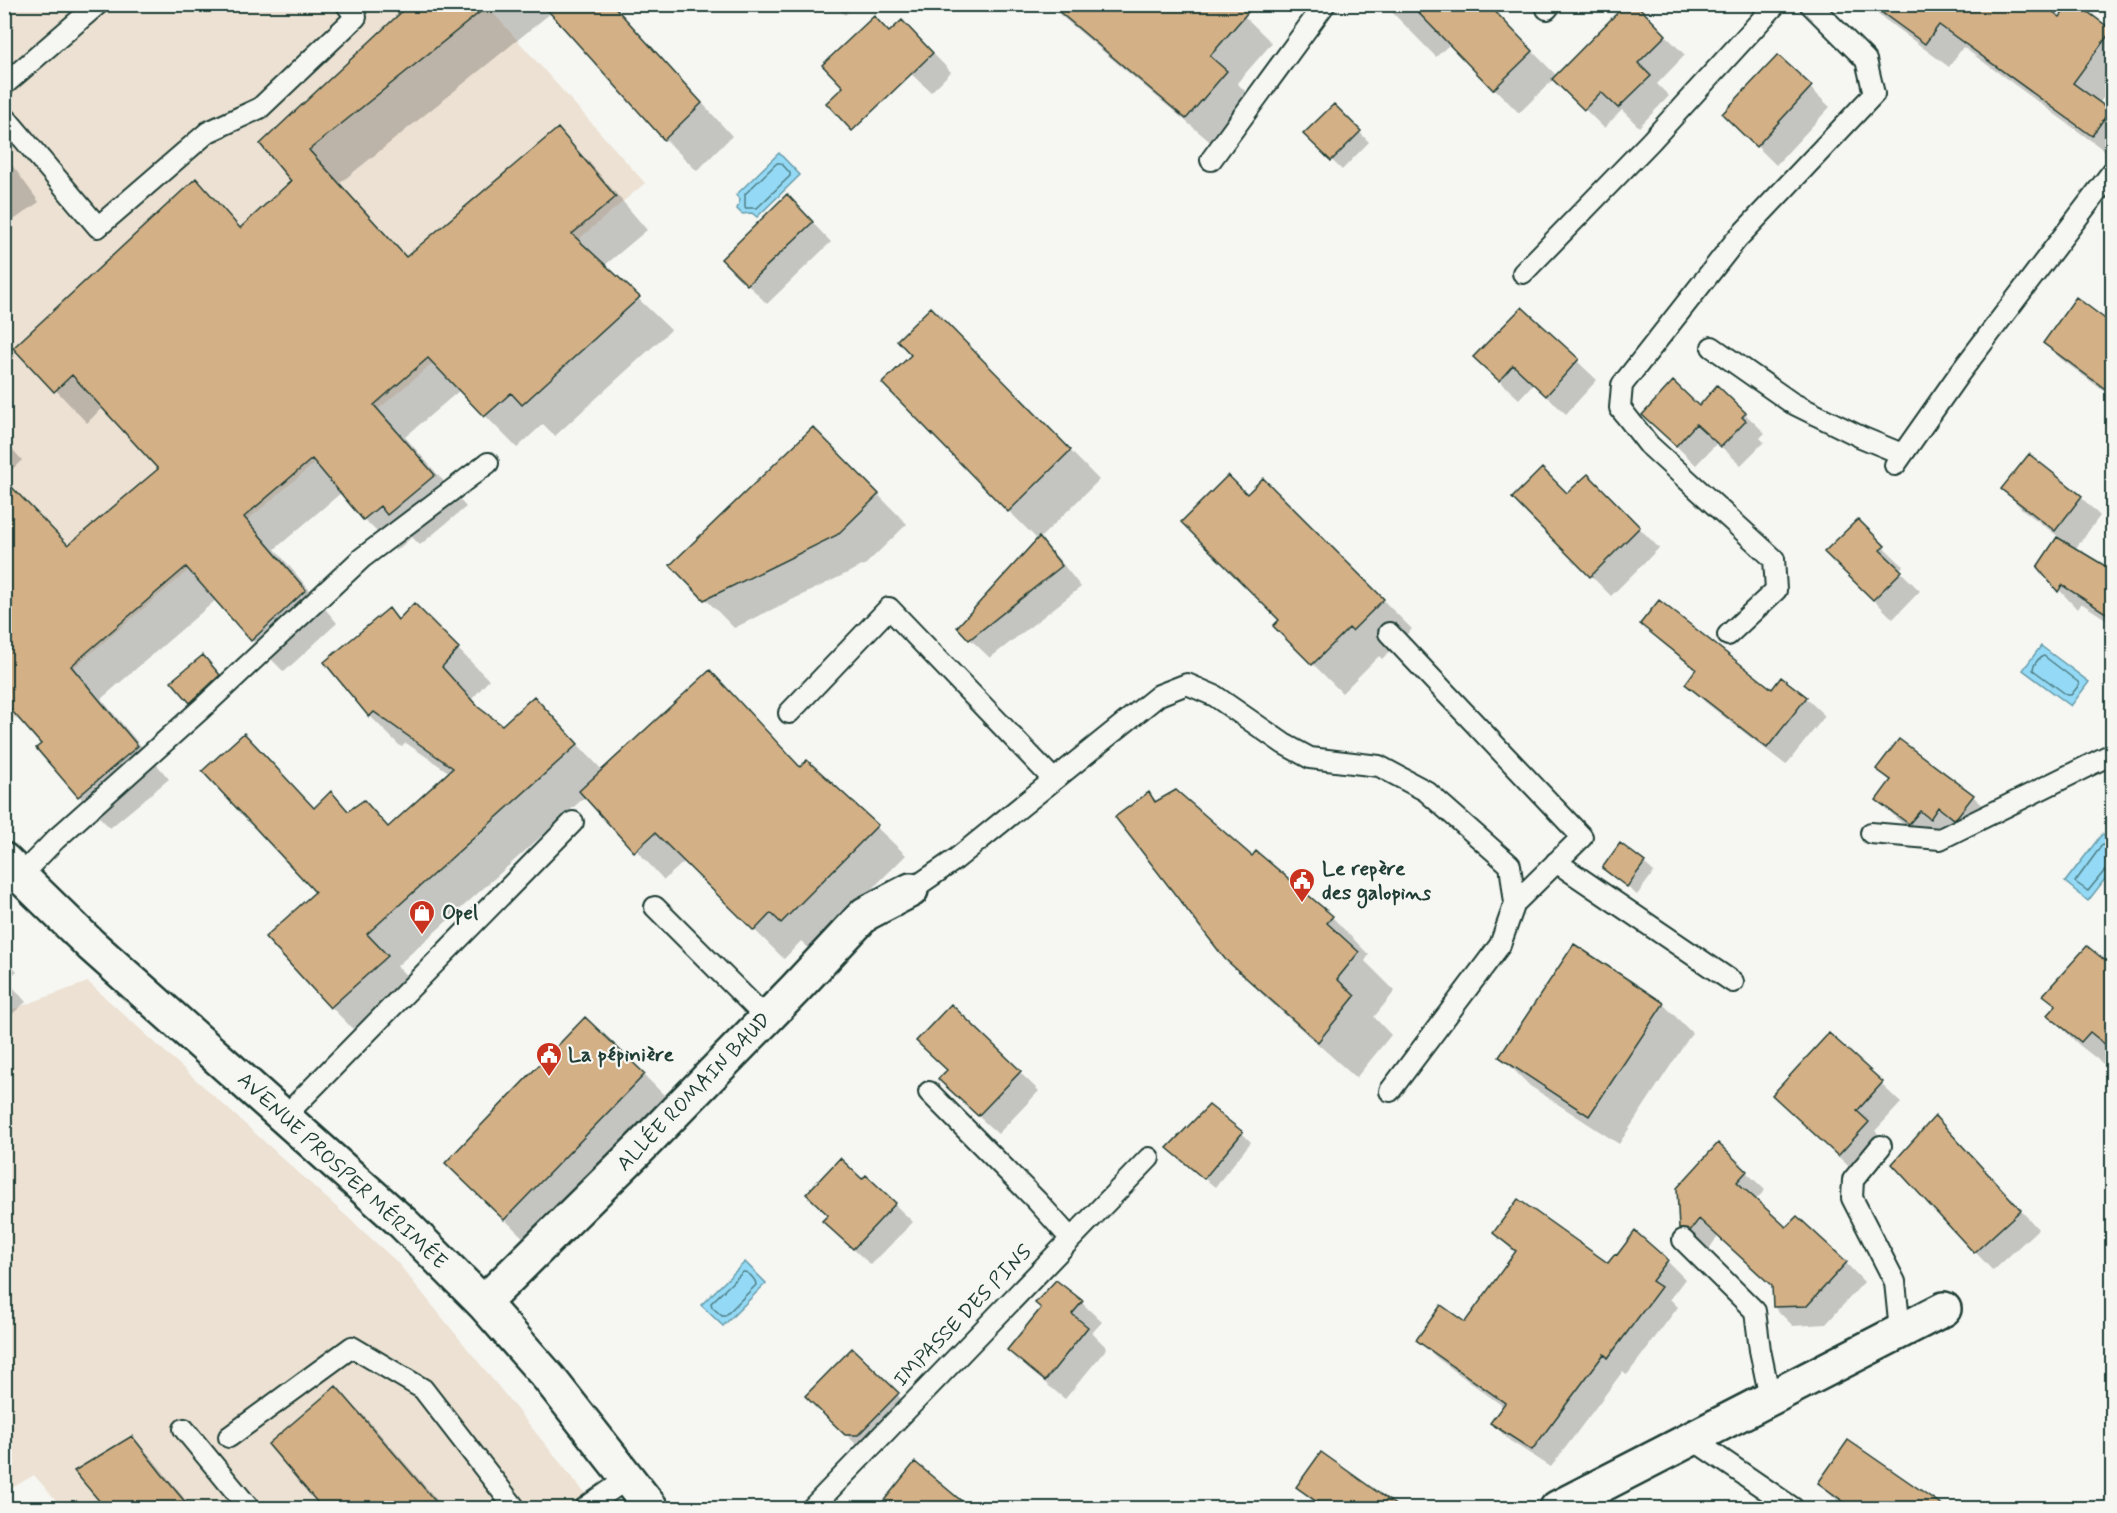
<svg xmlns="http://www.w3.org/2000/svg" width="2117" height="1513" font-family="Mynerve,sans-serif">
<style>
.built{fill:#ece1d2}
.water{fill:#94daf6;stroke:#659ba8;stroke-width:1.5}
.shadow{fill:#0003}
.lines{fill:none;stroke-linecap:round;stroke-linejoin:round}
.shore{stroke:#4e7c82;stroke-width:1.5}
.building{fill:#d4b086;stroke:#1f3d34;stroke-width:1.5}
.lane-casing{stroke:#1f3d34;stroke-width:24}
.street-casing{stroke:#1f3d34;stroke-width:38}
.secondary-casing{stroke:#1f3d34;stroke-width:38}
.lane{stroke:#f6f6f2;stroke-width:20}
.street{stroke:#f6f6f2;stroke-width:33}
.secondary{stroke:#f6f6f2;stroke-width:33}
.labels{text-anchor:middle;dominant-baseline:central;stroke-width:4.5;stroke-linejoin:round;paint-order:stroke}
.poi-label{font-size:21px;font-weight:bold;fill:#1f3d34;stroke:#f6f6f2;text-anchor:start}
.street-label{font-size:21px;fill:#1f3d34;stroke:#f6f6f2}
</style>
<rect width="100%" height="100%" fill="#f6f6f2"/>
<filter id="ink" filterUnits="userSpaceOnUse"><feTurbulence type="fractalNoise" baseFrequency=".0167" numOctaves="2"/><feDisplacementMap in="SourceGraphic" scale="12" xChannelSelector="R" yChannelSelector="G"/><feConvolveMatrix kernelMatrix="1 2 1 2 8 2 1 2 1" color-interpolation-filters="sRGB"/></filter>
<g filter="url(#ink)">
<path class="built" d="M5 5H486L645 183 5 726Z
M88 982 397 1262 597 1508H63L34 1475 5 1492V1012Z"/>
<path class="water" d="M779 153 800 175 757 217 752 213 742 214 737 209 740 200 736 195Z
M2041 646 2089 682 2071 706 2023 670Z
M2102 834 2112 842V870L2088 901 2065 882Z
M745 1262 766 1283 723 1326 701 1305Z"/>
<path class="shadow" d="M412 4H613L732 136 697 171 665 139 551 13 340 183 408 258 558 130 589 162 647 230 604 266 671 330 555 436 543 424 517 448 460 390 405 437 466 507 420 545 412 537 396 551 364 519 342 492 275 549 337 623 284 672 252 640 217 599 101 699 169 779 110 828 79 796 43 744 4 579V479L69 547 160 469 103 407 87 423 16 348 196 180 242 229 294 181 262 144Z
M834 4H855L845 15Z
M1047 4H1232L1272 43 1237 83 1253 99 1214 145Z
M1384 4H1491L1488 7 1557 76 1634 4 1685 55 1657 84 1669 96 1639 127 1622 110 1604 128 1554 79 1519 113 1450 44 1436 57Z
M1864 4H1962L2060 20 2074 4 2112 32V85L2099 104 2112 115V156L1963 47 1949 67Z
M921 41 951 72 931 92 898 62Z
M1778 57 1830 107 1776 165 1724 114Z
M1334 106 1369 142 1342 170 1305 134Z
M4 154 39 202 4 227Z
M806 216 831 242 767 304 723 259Z
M2076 299 2112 326V397L2061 359 2045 343Z
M1522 309 1597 380 1566 414 1533 384 1519 399 1495 377Z
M960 338 1099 480 1039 539 1058 558 1081 587 990 658 970 639 1038 540 1009 511Z
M1699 408 1745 414 1765 433 1760 438 1764 442 1741 465 1717 443 1696 465 1644 415Z
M4 440 22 460 4 477Z
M842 458 907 524 866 564 734 628 672 565Z
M1588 476 1659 548 1611 596 1514 498 1567 496Z
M1263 481 1412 629 1382 659 1379 656 1342 693 1275 626 1281 620 1247 497Z
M2003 489 2081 497 2100 516 2075 549 2112 572V623L2081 603 2077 609 2038 567 2059 537 2022 509Z
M1858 522 1903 566 1899 570 1920 591 1893 619 1826 552Z
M414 605 489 680 472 699 487 716 502 727 534 698 603 771 710 672 801 768 807 762 906 855 811 950 801 941 784 959 685 861 664 880 586 796 397 966 418 988 362 1038 331 1007 317 892 244 735 315 809 331 793 350 812 364 802 389 828 450 773 406 743 401 747 370 716 389 610 399 621Z
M1642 624 1772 691 1782 679 1806 698 1825 716 1786 765 1705 702 1687 684 1697 671 1661 642Z
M212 666 228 685 200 711 191 702Z
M1878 769 1973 796 1992 815 1974 838 1958 826 1929 843 1897 819 1878 799 1891 782Z
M1149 794 1158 802 1252 858 1332 917 1369 955 1365 961 1395 991 1374 1017 1391 1035 1356 1078 1265 997 1226 958Z
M1644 863 1654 872 1637 895 1604 868Z
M2087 948 2112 968V1068L2111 1070 2078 1044 2049 1015 2057 1006 2045 995Z
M4 957 17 971 7 980 26 1002 4 1021Z
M1663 1004 1692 1033 1619 1144 1530 1086 1501 1057Z
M951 1006 1039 1091 998 1134 958 1098 948 1070Z
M1829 1035 1901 1103 1875 1131 1887 1143 1858 1175 1794 1115Z
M644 1075 673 1104 534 1248 476 1192Z
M1242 1133 1251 1142 1215 1187 1179 1158Z
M1953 1136 2038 1229 1993 1271 1894 1164Z
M1718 1145 1765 1190 1755 1201 1786 1230 1846 1263 1864 1282 1826 1324 1793 1326 1774 1307 1773 1287 1718 1236 1709 1249 1700 1247 1681 1228Z
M866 1177 913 1222 871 1265 842 1239 830 1215Z
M1495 1233 1608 1265 1667 1261 1685 1279 1670 1299 1678 1307 1627 1375 1623 1371 1551 1467 1510 1441 1492 1423 1504 1407 1437 1358 1418 1340 1466 1324 1516 1254Z
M1057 1282 1082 1303 1102 1322 1092 1333 1107 1348 1065 1399 1028 1369 1009 1349 1042 1309Z
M852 1351 916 1413 865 1453 807 1396Z
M336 1388 365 1417 444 1508H325Z
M132 1438 151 1457 192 1508H108Z
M1820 1483 1939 1508H1848L1838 1501Z
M1298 1487 1399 1508H1320Z"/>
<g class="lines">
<path class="shore" d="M777 163H781L790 173V176L757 208H745V194Z
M2044 656 2078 682 2079 685 2071 695H2067L2033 670C2033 665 2039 657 2044 656Z
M2112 847 2102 845 2075 882 2088 891 2106 869 2112 867
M743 1272C748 1271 756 1280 756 1285L725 1316H722L712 1307 711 1303Z"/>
</g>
<path class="building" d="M410 4H490L309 150 406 257 558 128 616 197 572 234 640 297 522 405 511 393 484 417 428 358 374 405 435 475 387 515 380 506 363 520 312 459 244 517 306 590 251 641 186 567 71 666 138 746 78 797 36 748 41 744 4 702V479L68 545 158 469 72 375 54 392 13 348 196 178 240 228 291 181 260 144Z
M542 4H612L702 103 664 140Z
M1050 4H1255L1210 56 1227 71 1186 119Z
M1410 4H1488L1533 51 1493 90Z
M1626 4H1636L1666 35 1638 63 1651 76 1618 108 1601 92 1584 110 1552 79Z
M1870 4H2042L2060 17 2069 4H2077L2112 30 2073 83 2110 110 2092 136 1939 25 1925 44Z
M874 16 889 32 902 20 933 53 852 131 826 103 843 87 822 65Z
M1778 55 1812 86 1756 147 1722 114Z
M1334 104 1361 131 1331 161 1303 134Z
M787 194 813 222 747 285 721 259Z
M2076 297 2112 324V394L2043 343Z
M931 307 1071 450 1008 512 882 383 911 355 897 340Z
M1522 307 1579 359 1546 396 1513 365 1499 381 1473 357Z
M1673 381 1699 406 1717 385 1746 413 1742 417 1746 421 1721 447 1696 424 1676 446 1642 415Z
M813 427 879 494 837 535 704 600 670 565Z
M2029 454 2082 496 2055 531 2001 489Z
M1542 468 1567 493 1588 474 1640 527 1590 577 1512 498Z
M1228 475 1247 494 1263 478 1384 599 1352 631 1349 628 1312 665 1273 626 1279 620 1181 522Z
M1858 519 1885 546 1880 550 1902 571 1873 600 1824 552Z
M1039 537 1062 566 969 640 957 627Z
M2057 537 2112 570V617L2062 585 2058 592 2037 567Z
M1659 600 1772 689 1781 677 1807 697 1767 748 1685 684 1696 669 1640 624Z
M414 603 459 648 442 667 478 707 502 725 534 696 578 744 367 934 388 956 330 1008 265 937 315 892 202 771 244 733 314 808 331 791 348 811 364 800 388 827 453 768 374 712 369 717 324 662 389 608 398 620Z
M203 655 220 675 190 703 171 681Z
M710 670 800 767 807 760 878 825 781 923 771 913 754 931 655 833 634 852 579 791Z
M1899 739 1974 795 1957 817 1953 819 1938 807 1930 819 1920 811 1909 824 1876 800 1891 780 1876 769Z
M1176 790 1252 856 1256 851 1333 916 1327 923 1359 952 1337 979 1355 996 1318 1042 1225 959 1115 817 1149 792 1155 802Z
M1620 843 1645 862 1627 887 1602 868Z
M1574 944 1664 1003 1589 1116 1499 1057Z
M2087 946 2112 966V1050L2090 1032 2081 1042 2047 1015 2056 1005 2043 995Z
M951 1004 1021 1071 978 1116 938 1079 947 1070 916 1041Z
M585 1017 645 1074 504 1220 445 1163Z
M1829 1033 1883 1082 1857 1111 1869 1122 1838 1156 1772 1095Z
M1209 1105 1243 1132 1204 1179 1167 1148Z
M1935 1116 2021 1210 1974 1253 1892 1164Z
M1718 1143 1747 1171 1737 1182 1786 1227 1797 1216 1847 1262 1807 1306 1773 1307 1772 1286 1699 1219 1690 1231 1679 1229 1677 1188Z
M840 1158 862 1179 866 1175 896 1203 853 1249 822 1221 828 1215 806 1194Z
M1518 1199 1608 1263 1615 1254 1617 1255 1635 1231 1668 1260 1652 1281 1661 1287 1608 1358 1604 1354 1532 1450 1490 1423 1505 1403 1416 1340 1441 1305 1465 1322 1516 1251 1493 1233Z
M1056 1280 1083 1301 1072 1314 1088 1327 1045 1381 1007 1350 1041 1308 1035 1303Z
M852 1348 899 1393 858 1435H845L805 1396Z
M336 1386 442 1509H323L268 1444Z
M132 1436 161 1473 191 1509H106L74 1471Z
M1848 1440 1948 1509H1854L1818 1483Z
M1321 1452 1338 1464 1401 1509H1327L1296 1487Z
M915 1462 971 1509H877Z"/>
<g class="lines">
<defs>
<path id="lane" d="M1547 9 1551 4
M4 85 98 4
M4 116 98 227 208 132 260 108 356 17 346 4
M1211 160 1325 4
M1523 273 1651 141 1776 4
M1712 347 1792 403 1861 437 1902 454
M1895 465 1959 374 2112 172
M1389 633 1582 837 1515 903
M1728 635 1776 590 1774 559 1649 445 1620 408 1622 385 1736 240 1874 94 1866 60 1810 4
M789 713 889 608 1053 779
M1871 833 1940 839 2112 754
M1556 862 1733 982
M19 877 56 839 200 710 362 558 488 463
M911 890 956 859 1159 695 1187 684 1215 696 1284 744 1310 758 1379 766 1426 791 1510 865 1515 903 1500 945 1390 1091
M655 907 767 1019
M929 1092 1037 1201 1071 1239
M285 1116 573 822
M1881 1146 1853 1180 1852 1198 1895 1282 1900 1331
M1683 1240 1755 1311 1760 1350 1770 1398
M184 1429 249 1508
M229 1437 352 1347 423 1389 515 1508
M1692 1439 1793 1508
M585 1508 628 1478
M812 1508 1149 1158"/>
<path id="street" d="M483 1303 641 1147 795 989 865 914 911 890
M1557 1508 1944 1309"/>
<path id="secondary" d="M4 860 91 945 403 1223 483 1303 549 1378 651 1508"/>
</defs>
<use href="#lane" class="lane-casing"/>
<use href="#street" class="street-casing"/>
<use href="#secondary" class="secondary-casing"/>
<use href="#lane" class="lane"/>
<use href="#street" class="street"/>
<use href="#secondary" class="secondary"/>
</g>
</g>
<defs>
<symbol id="civic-pin" viewBox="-11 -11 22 30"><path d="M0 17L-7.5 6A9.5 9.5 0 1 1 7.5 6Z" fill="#c8321e" stroke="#f6f6f2"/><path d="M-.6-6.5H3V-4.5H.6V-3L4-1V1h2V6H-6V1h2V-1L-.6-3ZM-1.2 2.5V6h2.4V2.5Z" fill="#fff"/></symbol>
<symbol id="shop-pin" viewBox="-11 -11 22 30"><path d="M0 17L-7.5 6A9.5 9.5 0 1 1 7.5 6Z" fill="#c8321e" stroke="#f6f6f2"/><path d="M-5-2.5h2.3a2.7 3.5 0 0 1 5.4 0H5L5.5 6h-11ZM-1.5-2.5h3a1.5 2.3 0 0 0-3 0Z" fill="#fff"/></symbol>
</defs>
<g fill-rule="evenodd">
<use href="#civic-pin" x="1287" y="866" width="30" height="40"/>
<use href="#shop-pin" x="407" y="898" width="30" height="40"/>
<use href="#civic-pin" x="534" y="1040" width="30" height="40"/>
</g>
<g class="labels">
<g class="poi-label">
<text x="1322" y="869">Le repère<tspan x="1322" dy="24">des galopins</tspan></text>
<text x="442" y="913">Opel</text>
<text x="568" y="1055">La pépinière</text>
</g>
<g class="street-label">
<text transform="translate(694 1092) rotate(-46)">ALLÉE ROMAIN BAUD</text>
<text transform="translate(342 1171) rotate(43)">AVENUE PROSPER MÉRIMÉE</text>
<text transform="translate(963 1316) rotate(-46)">IMPASSE DES PINS</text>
</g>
</g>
<rect width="2117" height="1513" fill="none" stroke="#f6f6f2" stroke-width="24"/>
<rect x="12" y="12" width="2093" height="1489" fill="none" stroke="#1f3d34" stroke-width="2" filter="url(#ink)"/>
</svg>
